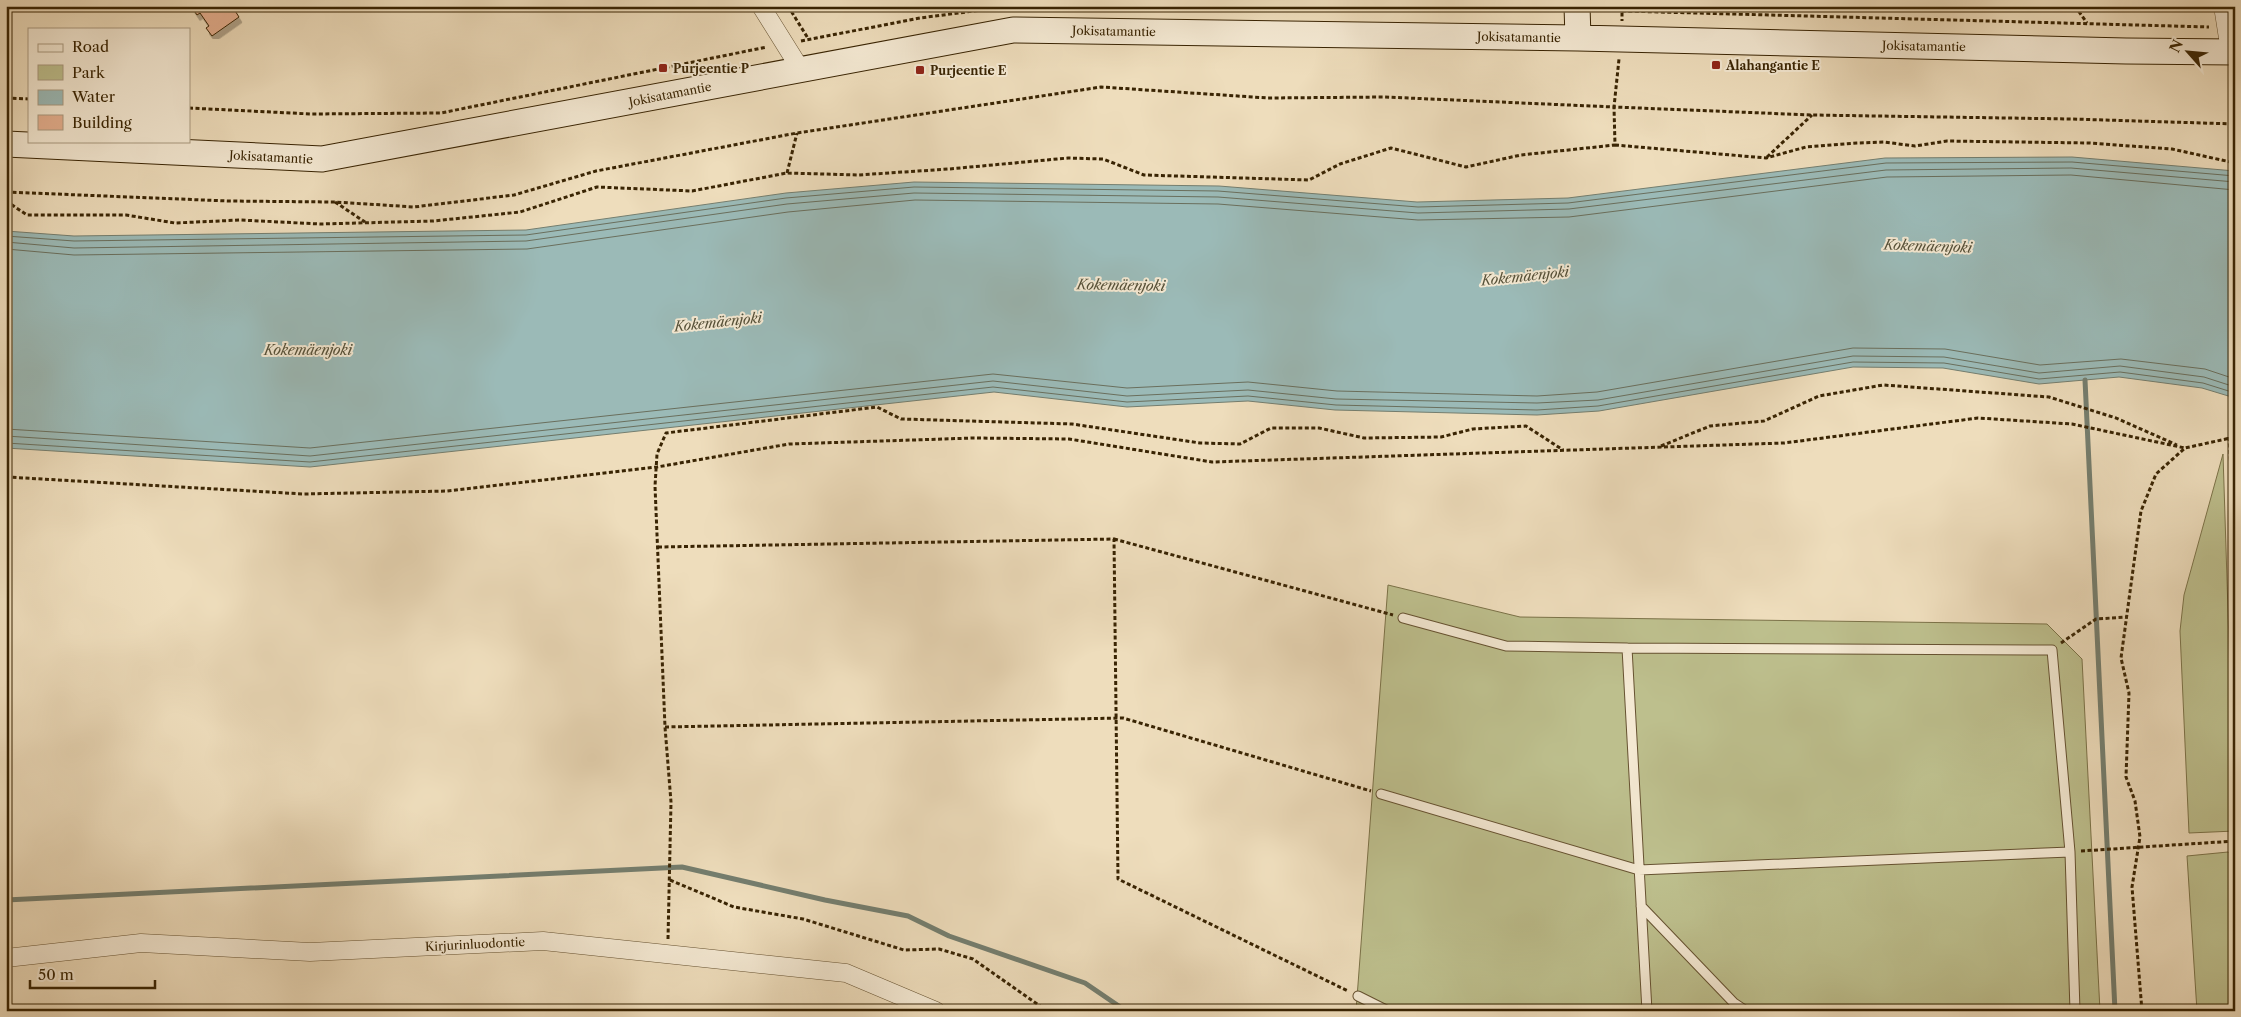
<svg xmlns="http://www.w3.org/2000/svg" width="2241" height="1017" font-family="'Libre Caslon Text',serif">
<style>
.green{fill:#bdbf8d;stroke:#7b7248}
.water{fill:#9bbab7;stroke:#747e6f}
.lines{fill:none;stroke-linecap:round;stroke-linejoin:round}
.shore{stroke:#6a6f5d;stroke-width:1}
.stream{stroke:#747e6f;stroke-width:5}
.building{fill:#e5b090;stroke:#392403;filter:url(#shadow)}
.lane-casing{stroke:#665231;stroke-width:11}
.street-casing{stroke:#665231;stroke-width:19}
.secondary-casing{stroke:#392403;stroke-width:27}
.path{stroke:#392403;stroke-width:3;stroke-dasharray:4 2.5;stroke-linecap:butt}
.lane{stroke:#f4e9d3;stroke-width:9}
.street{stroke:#f4e9d3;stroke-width:18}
.secondary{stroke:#f4e9d3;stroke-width:25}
.poi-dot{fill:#8f2418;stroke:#f4e9d3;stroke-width:2}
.labels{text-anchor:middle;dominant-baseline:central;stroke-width:4;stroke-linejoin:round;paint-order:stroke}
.street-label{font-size:12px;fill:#392403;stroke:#f4e9d3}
.poi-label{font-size:12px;font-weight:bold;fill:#392403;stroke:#f4e9d3;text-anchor:start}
.water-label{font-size:14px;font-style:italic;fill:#565139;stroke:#f4e9d3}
</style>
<defs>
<filter id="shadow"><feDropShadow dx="3" dy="5.5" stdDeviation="0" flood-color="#0004"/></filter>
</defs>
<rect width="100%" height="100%" fill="#eeddbc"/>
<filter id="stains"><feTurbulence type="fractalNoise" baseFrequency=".004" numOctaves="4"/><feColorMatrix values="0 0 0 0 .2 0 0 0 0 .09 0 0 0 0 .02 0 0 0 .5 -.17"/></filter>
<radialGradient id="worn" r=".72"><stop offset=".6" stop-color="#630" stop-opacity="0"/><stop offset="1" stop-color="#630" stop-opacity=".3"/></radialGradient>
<path class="green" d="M2223 454 2235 831 2189 833 2180 631 2184 595Z
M1388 585 1520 617 2047 624 2082 659 2100 1011H1356Z
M2228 852 2235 857V1011H2197L2187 856Z"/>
<path class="water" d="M2072 157 2235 171V398L2202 388 2119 377 2039 384 1943 368 1853 367 1599 411 1537 415 1335 410 1248 401 1127 407 994 392 310 467 6 448V231L74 236 526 230 786 193 914 182 1219 186 1417 202 1568 198 1885 158Z"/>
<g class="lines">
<path class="shore" d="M6 236 74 241 526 235 786 198 914 187 1218 191 1418 207 1568 203 1886 163 2072 162 2235 176
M6 242 74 248 526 241 787 204 914 193 1218 197 1418 213 1569 209 1886 170 2071 168 2235 182
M6 249 74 255 527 249 788 212 915 200 1218 204 1418 220 1569 217 1887 177 2071 175 2235 190
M6 429 310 448 993 374 1127 388 1248 382 1337 391 1537 396 1597 392 1853 348 1945 349 2040 365 2121 359 2205 369 2235 379
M6 436 310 456 993 381 1127 396 1248 390 1336 399 1537 403 1598 400 1853 356 1944 357 2039 373 2120 366 2204 377 2235 387
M6 443 310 462 993 387 1127 402 1248 396 1336 405 1537 410 1598 406 1853 362 1944 363 2039 379 2120 372 2203 383 2235 393"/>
<path class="stream" d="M2085 380 2115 1011
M6 900 682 867 825 900 908 916 949 936 1085 983 1126 1011"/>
</g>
<path class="building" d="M191 6H232L239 17 212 36 206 28 209 26 200 13 197 15Z"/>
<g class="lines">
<defs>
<path id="lane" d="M1403 618 1506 646 1627 648
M1381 794 1639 870 2070 852
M1641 906 1734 1003 1746 1011
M1358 996 1388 1011
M1647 1011 1627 648 2052 650 2070 852 2075 1011"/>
<path id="street" d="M761 6 801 70
M2223 6 2230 51
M6 958 141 943 310 952 543 941 846 973 936 1011"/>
<path id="secondary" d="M1577 6 1578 38
M6 144 322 159 1013 30 1578 38 2126 51 2235 52"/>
</defs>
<use href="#lane" class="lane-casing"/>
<use href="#street" class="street-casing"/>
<use href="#secondary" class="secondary-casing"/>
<path class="path" d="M788 6 809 40
M1529 6H1557
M1622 6V21
M2075 6 2087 23
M1596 8 1623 11 2209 27
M801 41 920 18 1012 6
M6 98 29 99
M189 108 311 114 441 113 767 47
M1615 145 1766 158 1806 147 1857 143 1884 142 1915 146 1947 141 2089 143 2172 149 2235 163
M1767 157 1812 115
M787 173 797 133
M6 192 228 201 335 202 414 207 514 195 596 171 797 133 1101 87 1268 98 1385 97 1614 107 1619 59
M6 201 27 215H126L175 223 240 220 320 224 433 221 520 212 597 187 692 191 787 173 858 175 949 169 1068 158 1103 159 1144 175 1309 180 1340 164 1391 148 1466 167 1521 155 1615 145 1614 107 1812 115 2072 119 2235 124
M335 202 365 222
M2229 437 2235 540
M1661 446 1710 426 1764 421 1819 396 1883 385 2049 397 2116 418 2177 445
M6 477 303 494 447 491 657 467 789 444 974 438 1069 439 1212 462 1784 443 1978 418 2072 424 2185 448
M1114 539 1393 615
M658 547 1114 539 1118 879 1348 991
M2061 643 2096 619 2127 617
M665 727 1123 718 1371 791
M2081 851 2235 841
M670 880 734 907 803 919 904 950 939 949 973 959 1047 1011
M668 939 671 802 665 727 655 486 657 454 666 433 877 407 901 419 1072 424 1200 443 1240 444 1271 428H1319L1364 438 1441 437 1473 429 1526 426 1563 450
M2142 1011 2132 887 2140 837 2135 801 2126 777 2129 693 2121 658 2141 511 2156 474 2185 448 2235 437"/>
<use href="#lane" class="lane"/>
<use href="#street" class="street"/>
<use href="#secondary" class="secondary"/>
</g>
<g class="poi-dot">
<rect x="1711" y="60" width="10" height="10" rx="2.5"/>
<rect x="658" y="63" width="10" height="10" rx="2.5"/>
<rect x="915" y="65" width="10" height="10" rx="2.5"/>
</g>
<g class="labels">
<g class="street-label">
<text transform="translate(1114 31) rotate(1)">Jokisatamantie</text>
<text transform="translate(1519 37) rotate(1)">Jokisatamantie</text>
<text transform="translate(1924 46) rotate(1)">Jokisatamantie</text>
<text transform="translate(670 94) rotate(-11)">Jokisatamantie</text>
<text transform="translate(271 157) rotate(3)">Jokisatamantie</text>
<text transform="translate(475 944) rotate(-3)">Kirjurinluodontie</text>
</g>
<g class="poi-label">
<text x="1726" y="65">Alahangantie E</text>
<text x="673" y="68">Purjeentie P</text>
<text x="930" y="70">Purjeentie E</text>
</g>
<g class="water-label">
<text transform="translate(1928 246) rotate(2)">Kokemäenjoki</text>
<text transform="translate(1525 276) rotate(-6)">Kokemäenjoki</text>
<text transform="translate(1121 285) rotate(1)">Kokemäenjoki</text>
<text transform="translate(718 322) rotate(-6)">Kokemäenjoki</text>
<text x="308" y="350">Kokemäenjoki</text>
</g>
</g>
<rect width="2241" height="1017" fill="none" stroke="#eeddbc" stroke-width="25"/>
<rect x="8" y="8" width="2226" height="1002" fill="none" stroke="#392403" stroke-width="2.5"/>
<rect x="12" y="12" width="2216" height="992" fill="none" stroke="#392403"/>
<rect x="28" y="28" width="162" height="115" fill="#f4e9d3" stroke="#a99a80"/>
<rect x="38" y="44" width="25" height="8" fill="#f4e9d3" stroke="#a99a80"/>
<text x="72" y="52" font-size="15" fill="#392403">Road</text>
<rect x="38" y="65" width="25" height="15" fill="#bdbf8d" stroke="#a99a80"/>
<text x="72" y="78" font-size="15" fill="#392403">Park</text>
<rect x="38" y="90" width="25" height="15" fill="#9bbab7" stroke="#a99a80"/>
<text x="72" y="102" font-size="15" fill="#392403">Water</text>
<rect x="38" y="115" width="25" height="15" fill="#e5b090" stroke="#a99a80"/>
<text x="72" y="128" font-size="15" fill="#392403">Building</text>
<g transform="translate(2188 52) rotate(297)" stroke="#f4e9d3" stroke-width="4" paint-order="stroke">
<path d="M0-4L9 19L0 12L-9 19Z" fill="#392403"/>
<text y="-8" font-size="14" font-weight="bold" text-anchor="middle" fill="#392403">N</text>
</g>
<path d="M30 980v8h125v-8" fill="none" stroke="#392403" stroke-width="2.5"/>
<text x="38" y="980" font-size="15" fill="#392403" stroke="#f4e9d3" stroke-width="4" paint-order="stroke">50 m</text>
<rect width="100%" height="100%" filter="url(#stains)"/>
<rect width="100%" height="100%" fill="url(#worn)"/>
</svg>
